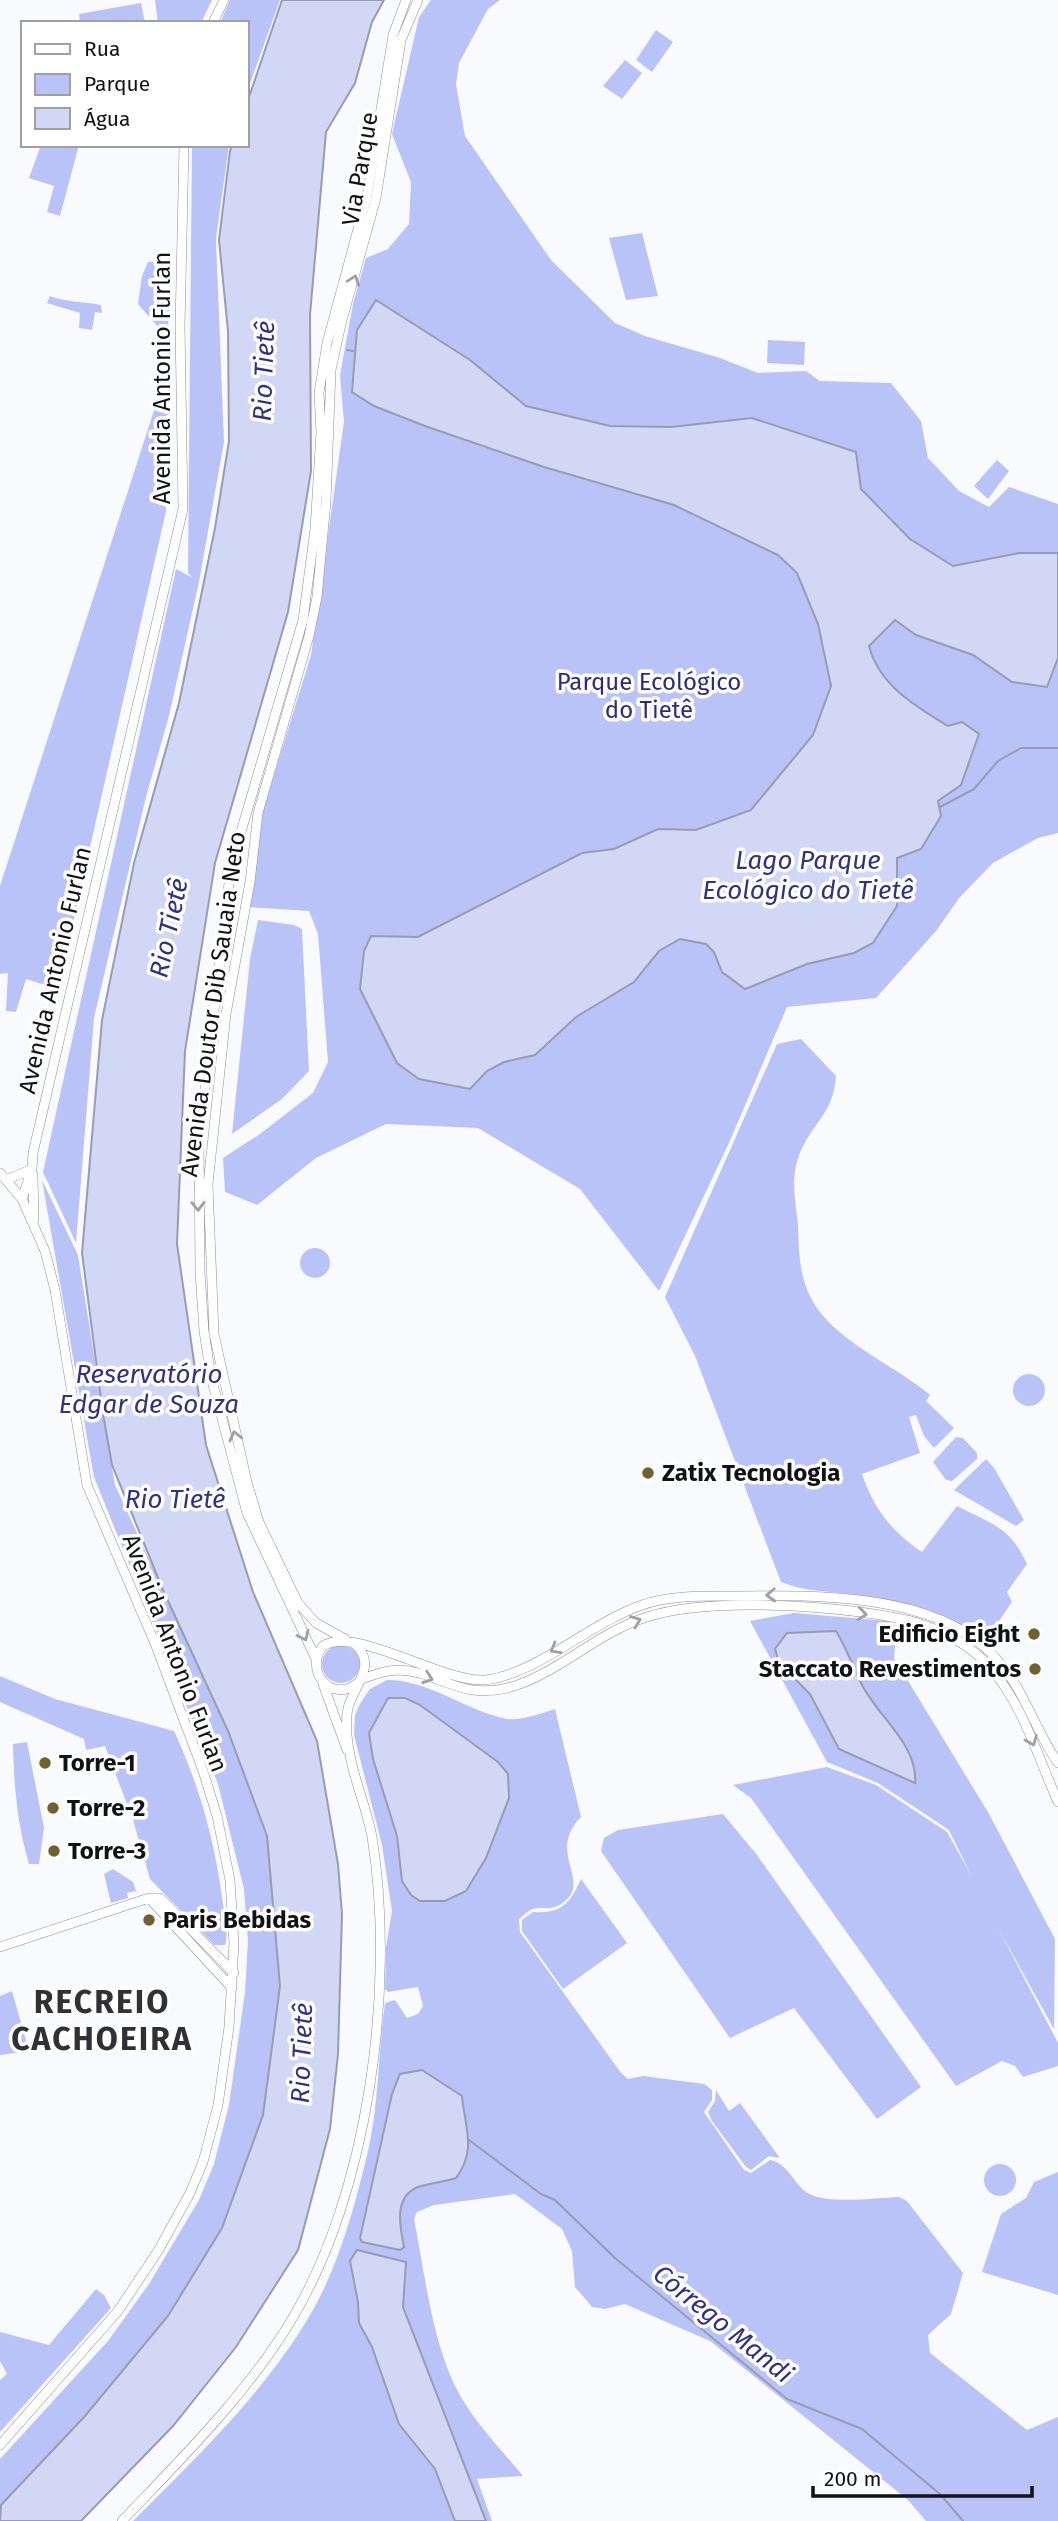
<svg xmlns="http://www.w3.org/2000/svg" width="1058" height="2521" font-family="'Fira Sans',sans-serif">
<style>
.green{fill:#bac3f8}
.water{fill:#d2d7f5;stroke:#989cb2;stroke-width:2}
.lines{fill:none;stroke-linecap:round;stroke-linejoin:round}
.stream{stroke:#989cb2;stroke-width:2}
.secondary-casing{stroke:#8f9095;stroke-width:10}
.secondary{stroke:#fff;stroke-width:9}
.oneway{stroke:#a0a0a1}
.poi-dot{fill:#6e6330;stroke:#fff;stroke-width:2.5}
.labels{text-anchor:middle;dominant-baseline:central;stroke-width:7;stroke-linejoin:round;paint-order:stroke}
.street-label{font-size:24px;fill:#111214;stroke:#fff}
.park-label{font-size:24px;fill:#2c2b7c;stroke:#fff}
.poi-label{font-size:24px;font-weight:bold;fill:#111214;stroke:#fff;text-anchor:start}
.water-label{font-size:26px;font-style:italic;fill:#313183;stroke:#fff}
.district-label{font-size:32px;font-weight:bold;letter-spacing:2px;fill:#303035;stroke:#fff}
</style>
<rect width="100%" height="100%" fill="#f9fafe"/>
<path class="green" d="M155 0H212L201 23H158Z
M230 0H280L247 92V23H220Z
M431 0H500L488 9 459 63 456 84 465 136 551 260 615 323 645 336 720 358 758 373 806 371 820 381 891 383 921 421 928 458 959 491 989 507 1009 487 1058 504V833L1038 838 993 863 960 897 936 931 876 998 787 1007 729 1143 659 1291 580 1189 478 1128 386 1124 316 1158 257 1205 225 1192 223 1158 260 1134 313 1093 328 1062 318 934 309 911 248 907 262 814 311 655 344 422 340 375 353 304 366 258 388 249 409 224 411 182 392 134 419 17Z
M141 3 145 23H80L79 14Z
M656 30 673 42 652 72 636 60Z
M625 60 642 73 622 99 603 86Z
M41 145H79L60 216 47 212 54 186 29 178Z
M192 145H229L216 239 224 442 199 582 169 716 146 797 94 1018 76 1243 43 1172 176 569 193 578 188 573Z
M642 233 658 296 626 300 609 238Z
M148 262H163L171 274 168 328 158 327 138 304 142 276Z
M50 296C68 303 83 301 101 305L102 313 95 312 92 330 79 328 80 313 47 303Z
M768 340 805 342 804 365 767 363Z
M160 392 168 404 166 511 58 989 26 979 16 1012 6 1011 8 973 0 974V886Z
M997 460 1009 471 988 499 974 486Z
M258 920 294 925 302 929 309 1071 282 1099 232 1134 250 959Z
M801 1039 836 1076C834 1116 807 1126 797 1162 791 1182 796 1204 798 1225 799 1250 799 1276 811 1298 832 1340 895 1365 930 1395L926 1401 954 1428 934 1448 924 1436 916 1415 909 1417 920 1453 862 1474C874 1509 891 1531 922 1552L957 1506C992 1524 1010 1527 1027 1564L1007 1592 1012 1602 986 1640C946 1616 903 1603 856 1595 831 1591 805 1592 781 1582L695 1356 665 1297 777 1044Z
M42 1180 78 1255 115 1485 228 1731 267 1836 280 1986 263 2115 222 2228 168 2316 85 2416 0 2506V2459L108 2341 149 2284 199 2200 214 2164 229 2105 245 1992 248 1941 244 1889 218 1784 94 1477Z
M300 1263a15 15 0 1 1 30 0a15 15 0 1 1-30 0Z
M1013 1390a16 16 0 1 1 32 0a16 16 0 1 1-32 0Z
M956 1437 963 1438 977 1453V1459L952 1481 946 1480 933 1462Z
M986 1459 994 1468 1024 1520 1016 1526 954 1490Z
M794 1613 888 1621 897 1627 894 1658 988 1812 1055 1939 1054 2029 998 1928 1058 2043V2066L1023 2077 1015 2066 1002 2061 956 2086 751 1798 733 1785 827 1767 876 1785 947 1832 971 1875 949 1830 878 1783 827 1762 750 1621Z
M322 1664a19 19 0 1 1 38 0a19 19 0 1 1-38 0Z
M0 1676 55 1699 174 1731C199 1785 214 1838 222 1897 224 1912 229 1931 225 1945H214L150 1879 133 1820 105 1746 86 1750 84 1739 0 1702Z
M387 1680C430 1680 466 1711 507 1719 518 1721 544 1713 555 1709L581 1817C546 1853 592 1880 564 1902 551 1912 546 1906 533 1909 529 1910 523 1916 519 1919L520 1932 621 2073 628 2079 643 2076 704 2084 712 2090V2100L704 2112 744 2170 751 2173 770 2160C787 2163 793 2182 806 2192 824 2205 876 2198 899 2197L907 2201 963 2273 951 2314 928 2335 930 2353 1027 2430 1058 2417V2521H926L908 2500 710 2341 625 2304 605 2309 592 2307 575 2287 572 2251 562 2229 515 2194 434 2205 417 2212 414 2219C425 2274 431 2335 455 2386 472 2420 499 2447 523 2476L477 2479 492 2521H133C193 2461 259 2398 304 2325 337 2273 354 2210 368 2151 379 2104 378 2052 385 2003L395 2000 407 2018 418 2014 423 2006 418 1987 388 1992 385 1989 386 1947 392 1911 382 1845 354 1735 355 1715 361 1702 370 1689Z
M27 1742 44 1828 39 1864H29C17 1823 14 1786 13 1744Z
M723 1814 757 1855 921 2087 877 2119 794 2008 730 2038 601 1851 604 1838 618 1830Z
M113 1869 133 1882 137 1894 135 1891 127 1893 128 1898 111 1903 104 1874Z
M581 1879 627 1943 563 1989 522 1931V1920L533 1912C562 1914 570 1903 581 1879Z
M12 1991 29 2051 0 2055V1996Z
M716 2090 729 2111 740 2103 780 2158 769 2156 751 2170 746 2167 712 2121 708 2112 715 2101Z
M984 2180a16 16 0 1 1 32 0a16 16 0 1 1-32 0Z
M1058 2172V2295L982 2272 1001 2214 1026 2198 1034 2182Z
M96 2289 104 2295 111 2308 0 2432V2380L7 2374 0 2361V2332L49 2345Z"/>
<path class="water" d="M282 0H384L372 22 355 83 326 132 310 315 311 471 288 612 215 863 185 1051 177 1244 206 1445 253 1592 317 1741 338 1864 342 1914 338 2054 330 2129 298 2250 236 2347 173 2426 81 2521H0L1 2505 85 2416 168 2316 222 2228 263 2115 280 1986 267 1836 228 1731 163 1590 112 1465 103 1414 82 1253 102 1020 134 863 179 703 215 528 229 441 228 331 219 240 230 151 232 145H247V103Z
M376 300 470 360 526 406 610 426 671 427 752 418 856 452 861 489 910 539 953 566 1019 553H1058V658L1047 687 1012 682 973 655 916 635 895 620 869 646C879 685 915 706 948 726L962 722 979 734 961 785 938 801 941 816 921 849 897 858V906L873 943 854 953 807 964 745 989 722 972 714 952 706 944 680 939 659 951 634 982 576 1017 535 1055 504 1062 487 1071 470 1089 419 1079 397 1063 360 989 364 951 371 936 418 937 582 853 614 849 658 829 696 830 751 810 813 735 831 686 818 624 797 573 778 555 674 505 544 467 425 426 374 406 352 392 357 330Z
M836 1631C847 1649 853 1667 862 1685 879 1718 918 1745 915 1783L839 1749 810 1694 779 1663 775 1649 787 1633Z
M388 1698H405L420 1705 498 1762 508 1774 509 1798 486 1858 466 1891 445 1901H420L411 1895 402 1881 397 1836 373 1759 369 1733Z
M422 2070 462 2096C465 2128 477 2150 456 2178 444 2182 429 2183 418 2187 393 2197 400 2227 404 2247L400 2250 362 2242 360 2238 392 2094 400 2074Z
M357 2250 406 2262 403 2307 486 2521H455L435 2469 399 2424 372 2347 359 2323 358 2302 350 2261Z"/>
<g class="lines">
<path class="stream" d="M347 350 353 351
M940 807 974 789 998 761 1021 748H1058
M469 2140 541 2194 555 2200 615 2258 787 2399 862 2429 940 2494 963 2521"/>
<defs>
<path id="secondary" d="M213 23 224 0
M0 1173 22 1199 45 1251 55 1290 87 1485 156 1646 203 1771 217 1816 230 1880 234 1943 229 2027 218 2105 203 2162 190 2193 158 2251 118 2311 0 2445
M33 1175 34 1220
M6 1180 32 1169
M22 1199 32 1169 33 1153 183 509 180 326 184 145
M345 1639 316 1623 298 1603 259 1522 247 1482 214 1334 208 1184 226 1014 250 882 258 813 309 636 317 597 326 502 331 370 341 324 376 198 401 40 418 0
M316 1659 247 1513 211 1377 204 1331 200 1272 199 1139 231 866 303 620 315 529 321 432 319 393 327 343 367 196 393 35 406 0
M362 1679C374 1675 385 1670 398 1670 440 1671 458 1701 511 1687 557 1674 598 1632 647 1617 712 1596 845 1606 911 1621 938 1628 970 1645 988 1665 1023 1704 1037 1755 1058 1802
M358 1683C332 1704 303 1671 323 1646 355 1625 443 1683 485 1680 535 1675 592 1622 642 1605 671 1595 705 1596 736 1596 814 1595 930 1593 989 1651 1025 1687 1032 1725 1058 1763
M323 1684 347 1750
M149 1898 232 1988
M0 1947 149 1898H160L234 1973
M122 2521C181 2459 244 2397 289 2324 369 2195 396 1985 372 1837 367 1809 355 1783 350 1755 347 1740 345 1722 348 1708 355 1683 379 1664 353 1642"/>
</defs>
<use href="#secondary" class="secondary-casing"/>
<use href="#secondary" class="secondary"/>
</g>
<defs><path id="oneway-chevron" d="M-2-3.5L2.5 0L-2 3.5" fill="none" stroke-width="1.6" stroke-linecap="round" stroke-linejoin="round" transform="scale(1.75)"/></defs>
<g class="oneway">
<use href="#oneway-chevron" transform="translate(354 280) rotate(-71)"/>
<use href="#oneway-chevron" transform="translate(198 1206) rotate(89)"/>
<use href="#oneway-chevron" transform="translate(235 1436) rotate(-104)"/>
<use href="#oneway-chevron" transform="translate(771 1595) rotate(178)"/>
<use href="#oneway-chevron" transform="translate(862 1614) rotate(7)"/>
<use href="#oneway-chevron" transform="translate(636 1621) rotate(-21)"/>
<use href="#oneway-chevron" transform="translate(304 1636) rotate(64)"/>
<use href="#oneway-chevron" transform="translate(555 1649) rotate(150)"/>
<use href="#oneway-chevron" transform="translate(428 1678) rotate(19)"/>
<use href="#oneway-chevron" transform="translate(1032 1741) rotate(68)"/>
</g>
<g class="poi-dot">
<circle cx="648" cy="1473" r="7"/>
<circle cx="1034" cy="1634" r="7"/>
<circle cx="1035" cy="1669" r="7"/>
<circle cx="45" cy="1763" r="7"/>
<circle cx="53" cy="1808" r="7"/>
<circle cx="54" cy="1851" r="7"/>
<circle cx="149" cy="1920" r="7"/>
</g>
<g class="labels">
<g class="street-label">
<text transform="translate(360 169) rotate(-80)">Via Parque</text>
<text transform="translate(162 378) rotate(-90)">Avenida Antonio Furlan</text>
<text transform="translate(55 970) rotate(-77)">Avenida Antonio Furlan</text>
<text transform="translate(213 1004) rotate(-82)">Avenida Doutor Dib Sauaia Neto</text>
<text transform="translate(175 1653) rotate(69)">Avenida Antonio Furlan</text>
</g>
<g class="park-label">
<text x="649" y="682">Parque Ecológico<tspan x="649" dy="28">do Tietê</tspan></text>
</g>
<g class="poi-label">
<text x="662" y="1473">Zatix Tecnologia</text>
<text x="1020" y="1634" text-anchor="end">Edificio Eight</text>
<text x="1021" y="1669" text-anchor="end">Staccato Revestimentos</text>
<text x="59" y="1763">Torre-1</text>
<text x="67" y="1808">Torre-2</text>
<text x="68" y="1851">Torre-3</text>
<text x="163" y="1920">Paris Bebidas</text>
</g>
<g class="water-label">
<text transform="translate(264 371) rotate(-88)">Rio Tietê</text>
<text x="808" y="860">Lago Parque<tspan x="808" dy="30">Ecológico do Tietê</tspan></text>
<text transform="translate(169 928) rotate(-78)">Rio Tietê</text>
<text x="149" y="1374">Reservatório<tspan x="149" dy="30">Edgar de Souza</tspan></text>
<text x="175" y="1499">Rio Tietê</text>
<text transform="translate(302 2053) rotate(-88)">Rio Tietê</text>
<text transform="translate(723 2324) rotate(39)">Córrego Mandi</text>
</g>
<g class="district-label">
<text x="102" y="2002">RECREIO<tspan x="102" dy="37">CACHOEIRA</tspan></text>
</g>
</g>
<rect x="21" y="21" width="228" height="126" fill="#ffffff" stroke="#a0a0a1" stroke-width="2"/>
<rect x="35" y="44" width="35" height="10" fill="#ffffff" stroke="#a0a0a1" stroke-width="2"/>
<text x="84" y="56" font-size="21" fill="#111214">Rua</text>
<rect x="35" y="74" width="35" height="21" fill="#bac3f8" stroke="#a0a0a1" stroke-width="2"/>
<text x="84" y="91" font-size="21" fill="#111214">Parque</text>
<rect x="35" y="108" width="35" height="21" fill="#d2d7f5" stroke="#a0a0a1" stroke-width="2"/>
<text x="84" y="126" font-size="21" fill="#111214">Água</text>
<path d="M813 2486v10h219v-10" fill="none" stroke="#111214" stroke-width="3.5"/>
<text x="824" y="2486" font-size="21" fill="#111214" stroke="#ffffff" stroke-width="5" paint-order="stroke">200 m</text>
</svg>
